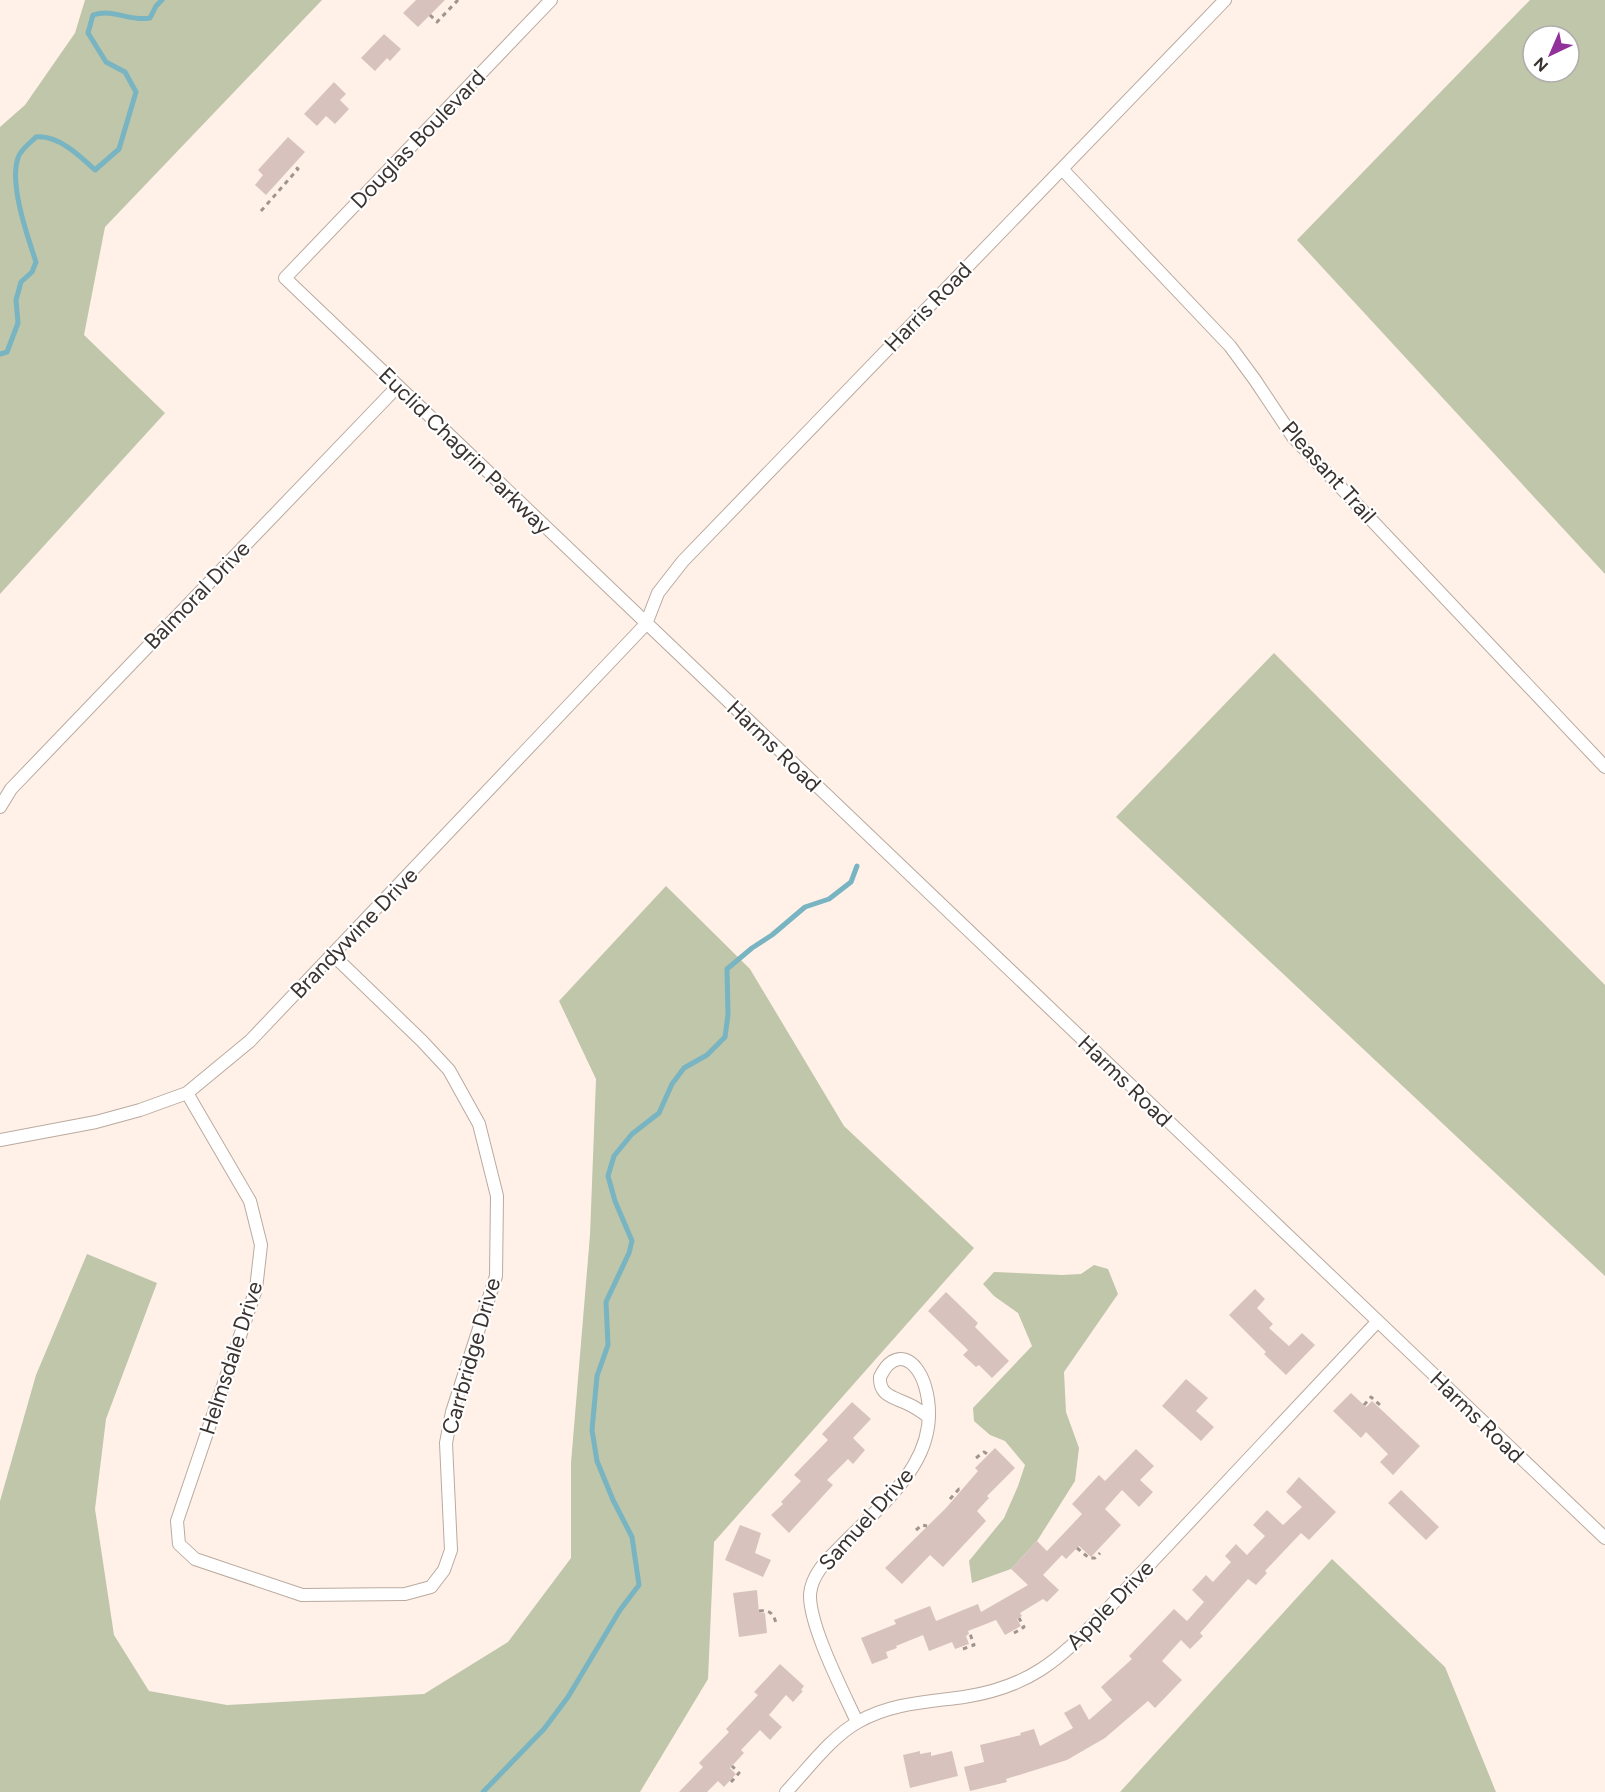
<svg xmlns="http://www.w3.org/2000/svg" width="1605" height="1792" font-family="Figtree,sans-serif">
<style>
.green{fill:#bfc6a9;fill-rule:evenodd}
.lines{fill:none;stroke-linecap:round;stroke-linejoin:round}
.stream{stroke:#78b4c1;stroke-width:5}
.building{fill:#d7c2be}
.minor-casing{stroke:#baaa9f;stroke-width:14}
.path{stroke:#9f948e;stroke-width:3;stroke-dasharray:4.5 4.5;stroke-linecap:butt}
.minor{stroke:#fff;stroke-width:12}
.labels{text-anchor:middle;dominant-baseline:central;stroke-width:4.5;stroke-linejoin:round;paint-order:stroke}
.street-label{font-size:22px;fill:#3a332f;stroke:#fff}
</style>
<rect width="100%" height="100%" fill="#fff1e8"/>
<path class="green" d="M85 0H322L105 227 84 335 165 413 0 594V127L25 105 75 33Z
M1530 0H1605V574L1297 240ZM1533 36H1569V72H1533Z
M1274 653 1605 985V1276L1116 817Z
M666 886 750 969 844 1126 974 1248 714 1542 708 1679 640 1792H0V1501L36 1375 87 1254 157 1283 106 1419 95 1509 114 1635 149 1691 227 1705 424 1694 508 1642 571 1558V1463L590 1235 596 1079 559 1001Z
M1094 1265 1108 1269 1118 1294 1064 1372 1066 1412 1079 1448 1075 1481 1037 1541 1011 1569 972 1583 969 1561 1004 1518 1018 1486 1025 1465 1005 1441 990 1435 974 1421 973 1408 1032 1346 1018 1313 994 1296 983 1284 994 1272 1062 1275 1081 1274Z
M1332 1559 1445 1667 1496 1792H1120Z"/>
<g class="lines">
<path class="stream" d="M0 354 7 352 18 323 16 300 21 282 32 272 36 262C27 235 9 184 18 158 20 150 30 143 36 137 58 135 79 155 95 170L119 149 136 92 125 72 106 62 88 33 93 15C114 8 129 22 150 18L156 6 162 0
M483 1792 544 1729 568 1697 620 1610 639 1585 632 1537 613 1500 597 1461 592 1430 597 1376 608 1345 606 1302 629 1253 632 1241 615 1201 608 1176 614 1156 632 1134 659 1113 672 1084 684 1068 707 1055 725 1037 728 1015 727 969 752 948 772 935 805 907 829 899 851 882 857 866"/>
</g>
<path class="building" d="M416 0H445L418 27 403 13Z
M384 34 401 49 390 61 387 58 375 71 361 58Z
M334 82 346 94 340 100 349 109 335 124 326 116 317 126 304 114Z
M288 137 305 152 266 195 255 185 263 175 258 170Z
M1255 1289 1265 1299 1257 1308 1273 1324 1269 1328 1289 1346 1302 1333 1315 1345 1286 1375 1264 1354 1266 1352 1229 1315Z
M946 1292 978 1323 975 1327 1009 1361 992 1378 979 1365 976 1367 963 1355 968 1350 928 1311Z
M1186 1379 1208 1398 1196 1411 1214 1427 1201 1441 1162 1406Z
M1351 1393 1366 1407 1372 1401 1420 1446 1393 1475 1380 1462 1388 1454 1366 1432 1361 1438 1333 1411Z
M852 1402 871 1419 853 1438 865 1450 853 1464 848 1459 827 1480 833 1485 789 1533 771 1515 783 1504 781 1502 801 1481 794 1475 828 1440 822 1434Z
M995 1448 1015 1468 987 1496 989 1498 977 1511 986 1521 943 1567 930 1555 902 1584 885 1568 946 1508 978 1471 975 1468Z
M1136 1449 1154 1466 1140 1480 1153 1492 1139 1507 1122 1490 1105 1509 1121 1525 1091 1557 1079 1546 1066 1559 1062 1555 1043 1575 1059 1590 1047 1602 1043 1599 1020 1613 1022 1616 1017 1619 1021 1626 1005 1635 996 1620 968 1631 969 1634 966 1636 969 1644 955 1649 952 1642 929 1651 923 1635 896 1646 897 1648 886 1652 888 1658 872 1664 861 1638 896 1624 894 1620 930 1606 936 1621 978 1604 981 1612 1028 1585 1011 1569 1037 1541 1047 1551 1082 1514 1072 1504 1099 1475 1105 1481Z
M1299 1477 1336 1512 1309 1540 1301 1533 1265 1571 1267 1573 1256 1585 1248 1579 1200 1633 1203 1636 1190 1649 1181 1640 1162 1661 1182 1680 1155 1708 1148 1701 1105 1738 1067 1760 1006 1779 1007 1782 970 1791 964 1767 984 1762 980 1745 1021 1735 1020 1733 1034 1729 1040 1746 1073 1728 1064 1713 1080 1704 1089 1720 1112 1700 1101 1687 1132 1659 1129 1656 1174 1609 1187 1621 1204 1602 1192 1590 1206 1575 1213 1582 1231 1562 1225 1556 1236 1544 1247 1555 1265 1536 1253 1525 1267 1510 1283 1525 1302 1507 1286 1492Z
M1401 1490 1439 1527 1426 1540 1388 1503Z
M740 1525 761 1533 755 1553 771 1560 763 1577 725 1560Z
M757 1590 759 1613H765L767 1633 739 1637 733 1593Z
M780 1664 804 1686 801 1690 803 1691 793 1702 786 1695 769 1715 782 1727 770 1740 760 1730 741 1750 744 1753 730 1768 736 1774 724 1787 718 1781 707 1792H679L703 1767 699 1763 729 1732 726 1729 758 1695 754 1692Z
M920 1751V1754L931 1752V1756L952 1751 958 1776 910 1788 903 1755Z"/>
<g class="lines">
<defs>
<path id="minor" d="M551 0 285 278 1605 1538
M1062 169 1230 346 1255 380 1293 437 1605 767
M0 807 11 789 398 386
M187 1093 250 1201 261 1245 256 1289 177 1521 179 1544 195 1559 302 1595 405 1594 431 1587 444 1570 451 1550 446 1443 452 1412 496 1276 497 1196 479 1124 449 1070 422 1041 333 955
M0 1140 96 1122 140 1110 187 1093 250 1041 646 624 658 593 683 561 1225 0
M857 1722C843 1691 809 1626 810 1594 812 1575 825 1562 838 1549 882 1503 946 1458 925 1386 917 1359 895 1346 880 1377 879 1396 894 1397 908 1404 915 1407 922 1412 929 1417
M786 1792C807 1770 831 1737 858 1722 891 1703 927 1702 964 1697 1029 1687 1058 1661 1102 1615L1377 1322"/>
</defs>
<use href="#minor" class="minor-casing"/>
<path class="path" d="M430 15 437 22 458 0
M261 211 298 169 293 165
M1364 1405 1371 1397 1380 1405
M976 1458 984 1452 989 1455
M950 1499 959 1489 960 1490
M916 1530 922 1525 927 1526
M1077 1548 1089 1558H1095L1100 1553
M759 1611C770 1610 773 1613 776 1623
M1014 1633 1024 1627 1019 1618
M963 1649 974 1645 969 1631
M731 1782 739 1773 732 1766"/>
<use href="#minor" class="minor"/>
</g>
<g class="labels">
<g class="street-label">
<text transform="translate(418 139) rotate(-46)">Douglas Boulevard</text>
<text transform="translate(928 307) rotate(-46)">Harris Road</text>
<text transform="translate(465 451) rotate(44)">Euclid Chagrin Parkway</text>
<text transform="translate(1329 472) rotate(48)">Pleasant Trail</text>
<text transform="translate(197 595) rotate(-46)">Balmoral Drive</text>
<text transform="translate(774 746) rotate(44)">Harms Road</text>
<text transform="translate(354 933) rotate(-46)">Brandywine Drive</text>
<text transform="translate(1125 1081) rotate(44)">Harms Road</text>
<text transform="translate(471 1356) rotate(-74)">Carrbridge Drive</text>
<text transform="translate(231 1358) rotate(-72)">Helmsdale Drive</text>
<text transform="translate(1477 1417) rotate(44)">Harms Road</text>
<text transform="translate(866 1519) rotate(-48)">Samuel Drive</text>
<text transform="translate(1110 1605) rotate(-46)">Apple Drive</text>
</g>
</g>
<g transform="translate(1551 54) rotate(224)"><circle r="28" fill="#ffffff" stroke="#b0adac" stroke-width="1.5"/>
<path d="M0-4.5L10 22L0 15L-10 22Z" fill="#923199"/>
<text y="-9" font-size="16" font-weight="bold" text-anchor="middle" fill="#3a332f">N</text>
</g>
</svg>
